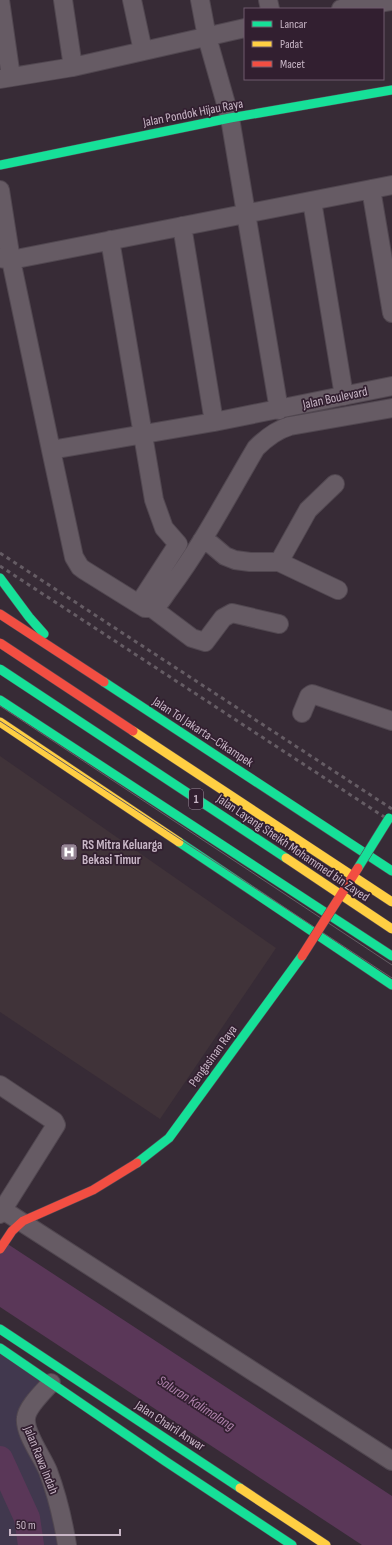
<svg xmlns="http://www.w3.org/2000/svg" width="392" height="1545" font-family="'Sofia Sans Condensed',sans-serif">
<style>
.medical{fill:#403339}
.green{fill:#41384e}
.water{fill:#5a3758}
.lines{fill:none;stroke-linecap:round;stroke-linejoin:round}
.river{stroke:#5a3758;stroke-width:26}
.street-casing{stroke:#514750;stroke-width:20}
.fast-casing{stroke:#544953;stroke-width:10}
.slow-casing{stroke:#544953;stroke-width:10}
.jam-casing{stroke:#544953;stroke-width:10}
.street{stroke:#665b64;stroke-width:18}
.fast{stroke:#16e098;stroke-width:9}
.slow{stroke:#ffcf43;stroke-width:9}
.jam{stroke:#f24e42;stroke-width:9}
.tram{stroke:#655c64;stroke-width:1}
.rail{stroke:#655c64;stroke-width:3;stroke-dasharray:4 4;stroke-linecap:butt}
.fast-bridge-casing{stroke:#544953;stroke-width:10;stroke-linecap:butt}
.slow-bridge-casing{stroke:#544953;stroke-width:10;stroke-linecap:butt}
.jam-bridge-casing{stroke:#544953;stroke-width:10;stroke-linecap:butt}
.fast-bridge{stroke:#16e098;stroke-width:9}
.slow-bridge{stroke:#ffcf43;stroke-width:9}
.jam-bridge{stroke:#f24e42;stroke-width:9}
.labels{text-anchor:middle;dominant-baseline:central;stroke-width:3.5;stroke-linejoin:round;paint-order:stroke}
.shield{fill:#321f30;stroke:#9b8999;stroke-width:1}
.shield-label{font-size:12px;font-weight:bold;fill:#c8b6c6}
.street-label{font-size:13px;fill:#c8b6c6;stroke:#321f30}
.poi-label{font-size:13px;font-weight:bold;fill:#c8b6c6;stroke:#321f30;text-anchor:start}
.water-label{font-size:14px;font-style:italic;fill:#ad80aa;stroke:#321f30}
</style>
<rect width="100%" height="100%" fill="#372b36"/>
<path class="medical" d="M0 756 276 948 160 1119 0 1012Z"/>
<path class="green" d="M0 1348 51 1383 27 1412 67 1545H0Z"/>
<path class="water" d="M0 1239 392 1496V1545H362L0 1307Z"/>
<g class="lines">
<path class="river" d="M0 1459 27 1518 31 1545"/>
<defs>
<path id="street" d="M0 0 11 77
M63 0 73 67
M132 0 143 51
M200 0 207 37 230 118 279 410
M268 0 270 9
M341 9 392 1
M0 79 73 67 245 28
M371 189 392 313
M0 190 11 260 51 450 214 422 392 386
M312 201 344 396
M182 226 214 422
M110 240 154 500 164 528 178 544 139 604
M0 258 11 260 392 185
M51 450 74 557 80 567 84 570 145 608H152C160 605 165 594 170 588 203 544 228 495 256 448 266 438 276 430 290 426L392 408
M202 540 212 545 225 556 235 560 250 562H279L338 590
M279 562 308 510 335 484
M152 608 192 638 205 642 223 618 232 613 279 624
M302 713 309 696 312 694 392 721
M0 1085 54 1121 56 1125 0 1214
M0 1208 392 1461
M51 1383C43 1392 27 1407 26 1418 24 1433 42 1456 48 1471 57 1495 63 1520 67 1545"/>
<path id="fast" d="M0 165 230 118 392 90
M0 578 29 617 44 634
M104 682 392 871
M0 700 392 956
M179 842 392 985
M137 1163 169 1138 302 956
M0 1329 240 1488
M0 1348 165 1461 292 1545"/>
<path id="slow" d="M0 722 179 842
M240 1488 326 1545"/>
<path id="jam" d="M0 614 104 682
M0 1249 12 1231 23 1221 93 1190 137 1163"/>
</defs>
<use href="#street" class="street-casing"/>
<use href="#fast" class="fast-casing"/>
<use href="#slow" class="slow-casing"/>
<use href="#jam" class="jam-casing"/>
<use href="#street" class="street"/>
<use href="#fast" class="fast"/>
<use href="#slow" class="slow"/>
<use href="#jam" class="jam"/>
<path class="tram" d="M0 706 392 965
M0 721 392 978"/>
<path class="rail" d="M0 553 392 809
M0 566 392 822"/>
<defs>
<path id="fast-bridge" d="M0 669 286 858
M358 868 389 818"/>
<path id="slow-bridge" d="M133 731 392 902
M286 858 392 929"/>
<path id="jam-bridge" d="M0 643 133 731
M302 956 358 868"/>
</defs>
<use href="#fast-bridge" class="fast-bridge-casing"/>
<use href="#slow-bridge" class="slow-bridge-casing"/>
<use href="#jam-bridge" class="jam-bridge-casing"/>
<use href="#fast-bridge" class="fast-bridge"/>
<use href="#slow-bridge" class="slow-bridge"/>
<use href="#jam-bridge" class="jam-bridge"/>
</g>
<defs>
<symbol id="hospital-square" viewBox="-11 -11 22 22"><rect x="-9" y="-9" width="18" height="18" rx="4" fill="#958594" stroke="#321f30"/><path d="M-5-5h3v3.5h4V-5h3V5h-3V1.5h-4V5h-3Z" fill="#fff"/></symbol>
</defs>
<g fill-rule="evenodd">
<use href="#hospital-square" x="59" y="842" width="20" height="20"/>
</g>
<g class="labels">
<rect class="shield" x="189" y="789" width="14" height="20" rx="3"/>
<g class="shield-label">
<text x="196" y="799">1</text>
</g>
<g class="street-label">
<text transform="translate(193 113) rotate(-11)">Jalan Pondok Hijau Raya</text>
<text transform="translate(335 398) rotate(-12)">Jalan Boulevard</text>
<text transform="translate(203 732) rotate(33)">Jalan Tol Jakarta–Cikampek</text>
<text transform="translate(293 848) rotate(34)">Jalan Layang Sheikh Mohammed bin Zayed</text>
<text transform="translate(213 1056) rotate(-54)">Pengasinan Raya</text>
<text transform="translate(170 1426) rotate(33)">Jalan Chairil Anwar</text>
<text transform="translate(41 1460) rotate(68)">Jalan Rawa Indah</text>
</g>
<g class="poi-label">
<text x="82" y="845">RS Mitra Keluarga<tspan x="82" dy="15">Bekasi Timur</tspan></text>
</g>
<g class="water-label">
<text transform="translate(196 1403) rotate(33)">Saluran Kalimalang</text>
</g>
</g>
<rect x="244" y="8" width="140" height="72" fill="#321f30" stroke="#6e5b6c"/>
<rect x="252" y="21" width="20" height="6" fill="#16e098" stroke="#6e5b6c"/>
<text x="280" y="28" font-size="12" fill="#c8b6c6">Lancar</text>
<rect x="252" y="41" width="20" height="6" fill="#ffcf43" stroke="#6e5b6c"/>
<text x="280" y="48" font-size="12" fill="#c8b6c6">Padat</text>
<rect x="252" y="61" width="20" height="6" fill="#f24e42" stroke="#6e5b6c"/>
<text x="280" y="68" font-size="12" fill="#c8b6c6">Macet</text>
<path d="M10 1529v6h110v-6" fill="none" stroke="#c8b6c6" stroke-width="2"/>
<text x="16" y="1529" font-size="12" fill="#c8b6c6" stroke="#321f30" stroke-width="3" paint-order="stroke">50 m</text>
</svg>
